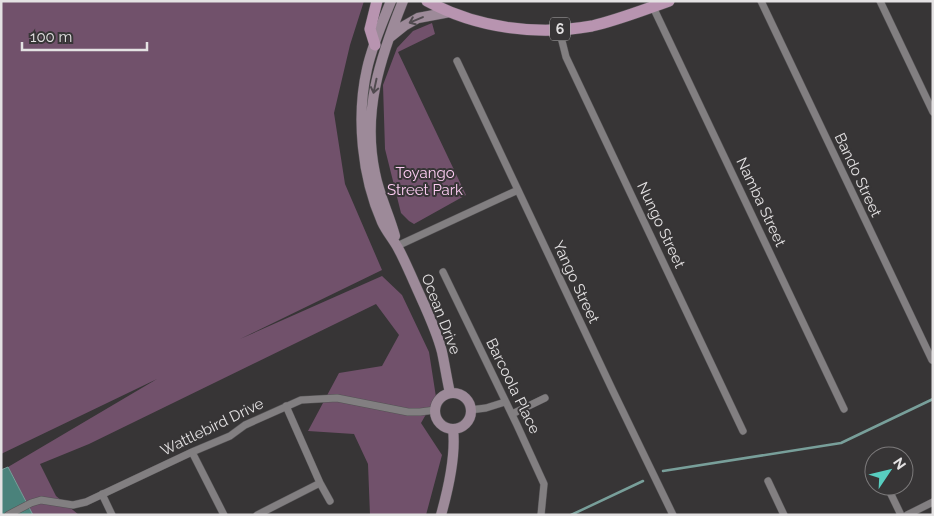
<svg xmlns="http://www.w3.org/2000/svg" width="934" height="516" font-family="Raleway,sans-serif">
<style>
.green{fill:#71516b}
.water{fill:#4a827b;stroke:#789f9a}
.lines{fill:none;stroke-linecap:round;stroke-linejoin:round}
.stream{stroke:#789f9a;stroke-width:2.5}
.street-casing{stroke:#555355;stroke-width:8}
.secondary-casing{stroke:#555355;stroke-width:11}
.primary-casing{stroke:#555355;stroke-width:12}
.street{stroke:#827f81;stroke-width:7}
.secondary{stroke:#9d8a99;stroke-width:10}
.primary{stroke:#b894b0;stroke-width:11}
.oneway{stroke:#504a4f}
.labels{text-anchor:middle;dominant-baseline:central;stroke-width:4;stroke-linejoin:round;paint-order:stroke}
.shield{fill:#373536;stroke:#b0aeaf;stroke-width:1}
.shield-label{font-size:14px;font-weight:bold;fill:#e4e2e3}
.park-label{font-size:15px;fill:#fcccf2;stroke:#373536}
.street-label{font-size:15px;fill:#e4e2e3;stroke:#373536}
</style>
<rect width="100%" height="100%" fill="#373536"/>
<path class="green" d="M1 1H364L350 45 334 113 345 184 382 270 240 339 382 276 402 295 429 352 436 397 421 423 442 455 426 515H370L368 464 354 434 308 431 339 373 382 366 399 335 376 304 89 444 40 464 56 496 79 515H33L8 467 157 379 1 454Z
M432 23 435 34 398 52 466 195 414 224 409 221 401 213 385 149 383 85 397 48 413 31Z"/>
<path class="water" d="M8 467 33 515H1V470Z"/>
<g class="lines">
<path class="stream" d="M663 471 841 443 933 399
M571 515 643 481"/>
<defs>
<path id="street" d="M761 1 932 360
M880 1 933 112
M653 7 844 409
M559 29 566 57 743 431
M457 61 612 389 673 515
M397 246 518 190
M443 272 517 425 544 484 541 515
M286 406 320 483 330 501
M470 410 486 408 505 402
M512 414 545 398
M192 452 224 515
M768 481 784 515
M887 486 901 515
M102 494 112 515
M8 515 31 503 41 500 73 505 86 502 192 452 230 436 245 425 301 400 337 398 408 412H420L435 410
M257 515 320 483
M907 515 933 502"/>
<path id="secondary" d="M391 1C382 23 372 46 367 69 356 117 362 177 382 222 386 231 393 239 398 248 404 259 409 271 414 282 424 305 436 328 442 352 445 366 447 380 450 393
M389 38 404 26 418 18 450 12
M395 236C389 214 379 195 375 173 362 112 380 58 403 1
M435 411a18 18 0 1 1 36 0a18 18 0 1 1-36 0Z
M441 515C448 490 456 454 453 429"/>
<path id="primary" d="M427 1C476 28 537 36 592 26 618 20 643 10 669 1
M375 45 370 29 377 1"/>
</defs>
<use href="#street" class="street-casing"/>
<use href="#secondary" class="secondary-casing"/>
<use href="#primary" class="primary-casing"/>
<use href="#street" class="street"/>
<use href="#secondary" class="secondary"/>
<use href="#primary" class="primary"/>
</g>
<defs><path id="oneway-shaft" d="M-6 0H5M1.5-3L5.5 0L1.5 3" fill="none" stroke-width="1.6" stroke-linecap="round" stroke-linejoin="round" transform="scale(1.25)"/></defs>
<g class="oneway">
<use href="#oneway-shaft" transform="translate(416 20) rotate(157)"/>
<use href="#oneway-shaft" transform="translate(375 86) rotate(102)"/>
</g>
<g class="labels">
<rect class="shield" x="550" y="17.5" width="20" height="23" rx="4"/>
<g class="shield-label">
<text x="560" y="29">6</text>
</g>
<g class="park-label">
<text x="425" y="173">Toyango<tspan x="425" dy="17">Street Park</tspan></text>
</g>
<g class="street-label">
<text transform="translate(858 175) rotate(65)">Bando Street</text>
<text transform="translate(761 202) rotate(65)">Namba Street</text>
<text transform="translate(661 225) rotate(65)">Nungo Street</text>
<text transform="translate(576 282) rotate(65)">Yango Street</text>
<text transform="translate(441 314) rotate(69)">Ocean Drive</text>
<text transform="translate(513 386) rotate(64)">Barcoola Place</text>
<text transform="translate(212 427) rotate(-26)">Wattlebird Drive</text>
</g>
</g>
<rect width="934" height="516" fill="none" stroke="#e4e2e3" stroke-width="5"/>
<g transform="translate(889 471) rotate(55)"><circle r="24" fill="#373536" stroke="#7c7a7b"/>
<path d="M0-4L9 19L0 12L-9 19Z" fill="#58cec0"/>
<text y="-8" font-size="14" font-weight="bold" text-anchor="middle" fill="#e4e2e3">N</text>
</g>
<path d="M22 42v8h125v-8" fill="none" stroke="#e4e2e3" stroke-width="2.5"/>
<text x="30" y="42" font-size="15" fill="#e4e2e3" stroke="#373536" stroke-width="4" paint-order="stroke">100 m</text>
</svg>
